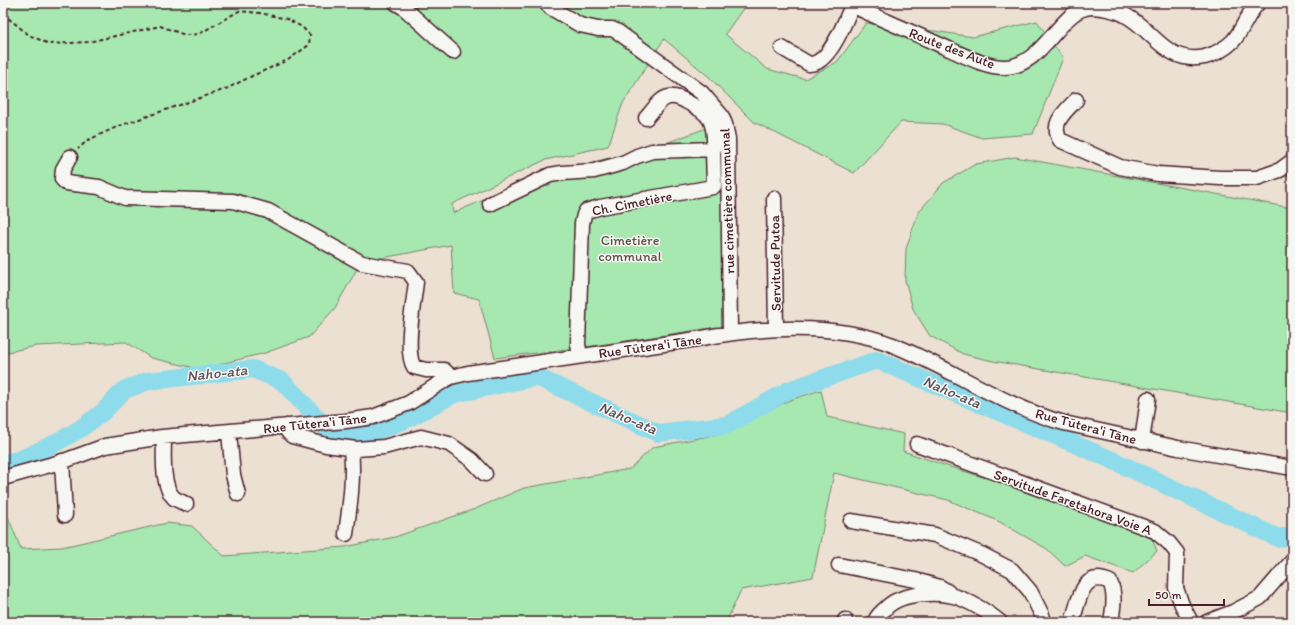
<svg xmlns="http://www.w3.org/2000/svg" width="1295" height="625" font-family="Itim,sans-serif">
	<style>
		.green { fill: #a7e8b0; stroke: #78846e }
		.lines { fill: none; stroke-linecap: round; stroke-linejoin: round }
		.river { stroke: #8ddbeb; stroke-width: 18 }
		.minor-casing { stroke: #4a1f2b; stroke-width: 17 }
		.path { stroke: #4a1f2b; stroke-width: 2; stroke-dasharray: 4 3; stroke-linecap: butt }
		.minor { stroke: #f6f6f2; stroke-width: 14 }
		.labels { text-anchor: middle; stroke-width: 3; stroke-linejoin: round; paint-order: stroke }
		.street-label { font-size: 14px; fill: #4a1f2b; stroke: #f6f6f2 }
		.park-label { font-size: 14px; fill: #61514c; stroke: #f6f6f2 }
		.water-label { font-size: 15px; font-style: italic; fill: #5b4e5b; stroke: #f6f6f2 }
	</style>
	<rect width="100%" height="100%" fill="#ebe0d1"/>
	<filter id="ink" filterUnits="userSpaceOnUse"><feTurbulence type="fractalNoise" baseFrequency=".025" numOctaves="2"/><feDisplacementMap in="SourceGraphic" scale="8" xChannelSelector="R" yChannelSelector="G"/><feConvolveMatrix kernelMatrix="1 2 1 2 8 2 1 2 1" color-interpolation-filters="sRGB"/></filter>
	<g filter="url(#ink)">
		<path class="green" d="M3 3H747L725 34 767 69 805 79 837 62 866 23 934 31 973 37 1037 21 1063 58 1033 134 982 138 943 124 901 122 854 173 754 122 708 76 664 39 623 103 608 146 545 160 452 204 453 213 548 173 658 146 709 127 721 133 723 326 600 345 495 358 479 299 454 293 451 245 361 262 335 308 309 337 265 353 200 369 151 358 126 342 36 346 3 353Z
			M1015 157 1292 208V413L993 361 963 354 930 336 913 309 905 280 906 249 918 213 943 183 976 164Z
			M821 390 827 417 904 434 903 451 947 466 1025 490 1131 528 1152 539 1157 551 1133 573 1085 556 1065 566 1047 549 998 521 948 500 834 473 813 577 741 590 727 620 721 622H3V517H8L21 549 62 547 167 523 192 526 224 556 345 547 395 537 475 509 524 488 630 469 653 447 724 433 790 400Z"/>
		<g class="lines">
			<path class="river" d="M3 463 19 460 52 445 80 429 103 412 124 390 148 381 253 369 282 381 329 431 338 435 350 436 375 431 403 421 454 394 537 377 658 433 727 425 789 390 877 360 1112 460 1278 538 1292 536"/>
			<g class="minor-casing">
				<path id="minor" d="M396 3 403 7 453 52
					M546 3 551 8 580 25 598 29H612L618 32 702 93 721 115 725 124 728 139 730 333
					M854 3 862 10 875 16C900 27 925 38 949 49 966 56 985 67 1004 67 1045 67 1060 6 1093 7 1104 8 1116 10 1125 15 1154 30 1166 65 1205 57 1215 54 1225 49 1233 41 1243 30 1247 14 1258 3
					M782 48 809 64C830 65 846 19 853 3
					M1076 100C1065 112 1050 123 1060 140L1120 167 1158 174 1220 178H1257L1280 170 1292 161
					M70 157 63 169 62 179 66 183 99 187 125 198 233 201 268 211 362 263 408 271 416 282C414 301 404 352 414 367L426 370H444L451 377
					M774 198 776 329
					M490 204 550 175 562 173 594 171 623 163 637 156 652 151 714 149C715 121 711 114 687 102 682 99 675 96 669 97 660 98 652 112 646 118
					M580 356 578 344 582 223 584 215 586 211 600 207 713 187 714 186 713 150
					M287 426 288 432 292 436 326 445 356 449 384 447 421 437 449 444 472 460 485 474
					M229 432 233 475 238 494
					M164 437C164 453 161 486 174 498 177 500 182 502 186 504
					M1142 441 1148 399
					M917 444 1155 531 1169 543 1177 553 1176 588 1182 605 1191 622
					M62 461 65 515
					M3 478 64 461 105 446 162 437 346 421 373 417 409 403 445 380 451 377 468 373 697 339C758 327 834 322 893 345 951 368 1003 406 1064 423L1178 448 1292 468
					M851 521 935 535 983 555 1012 570 1030 591 1042 615 1044 622
					M346 534C350 505 354 477 351 449
					M839 565 915 580 940 587 948 592
					M845 620V622
					M875 622C876 616 882 612 886 608 901 592 940 591 960 598 974 604 988 612 1000 622
					M1072 622C1079 602 1081 569 1110 582 1116 595 1113 609 1111 622
					M1207 622 1233 612 1260 598 1292 561"/>
			</g>
			<path class="path" d="M3 14 29 35 49 44 88 42 160 26 185 35 199 34 239 11 260 13 287 19 302 27 310 35 309 45 288 60 252 76 226 89 119 126 88 140 78 149"/>
			<use href="#minor" class="minor"/>
		</g>
	</g>
	<g class="labels">
		<g class="street-label">
			<text transform="translate(952 48) rotate(21)" y="5">Route des Aute</text>
			<text transform="translate(727 201) rotate(-92)" y="5">rue cimetière communal</text>
			<text transform="translate(632 203) rotate(-11)" y="5">Ch. Cimetière</text>
			<text transform="translate(775 263) rotate(-91)" y="5">Servitude Putoa</text>
			<text transform="translate(650 346) rotate(-8)" y="5">Rue Tūtera'i Tāne</text>
			<text transform="translate(315 423) rotate(-6)" y="5">Rue Tūtera'i Tāne</text>
			<text transform="translate(1086 426) rotate(15)" y="5">Rue Tūtera'i Tāne</text>
			<text transform="translate(1073 502) rotate(20)" y="5">Servitude Faretahora Voie A</text>
		</g>
		<g class="park-label">
			<text x="630" y="245">Cimetière<tspan x="630" dy="16">communal</tspan></text>
		</g>
		<g class="water-label">
			<text transform="translate(217 373) rotate(-6)" y="5">Naho-ata</text>
			<text transform="translate(952 392) rotate(23)" y="5">Naho-ata</text>
			<text transform="translate(628 418) rotate(23)" y="5">Naho-ata</text>
		</g>
	</g>
	<rect width="1295" height="625" fill="none" stroke="#f6f6f2" stroke-width="16"/>
	<rect x="8" y="8" width="1279" height="609" fill="none" stroke="#4a1f2b" stroke-width="1.5" filter="url(#ink)"/>
	<path d="M1149 599v6h75v-6" fill="none" stroke="#4a1f2b" stroke-width="2"/>
	<text x="1155" y="599" font-size="12" fill="#4a1f2b" stroke="#f6f6f2" stroke-width="3" paint-order="stroke">50 m</text>
</svg>
